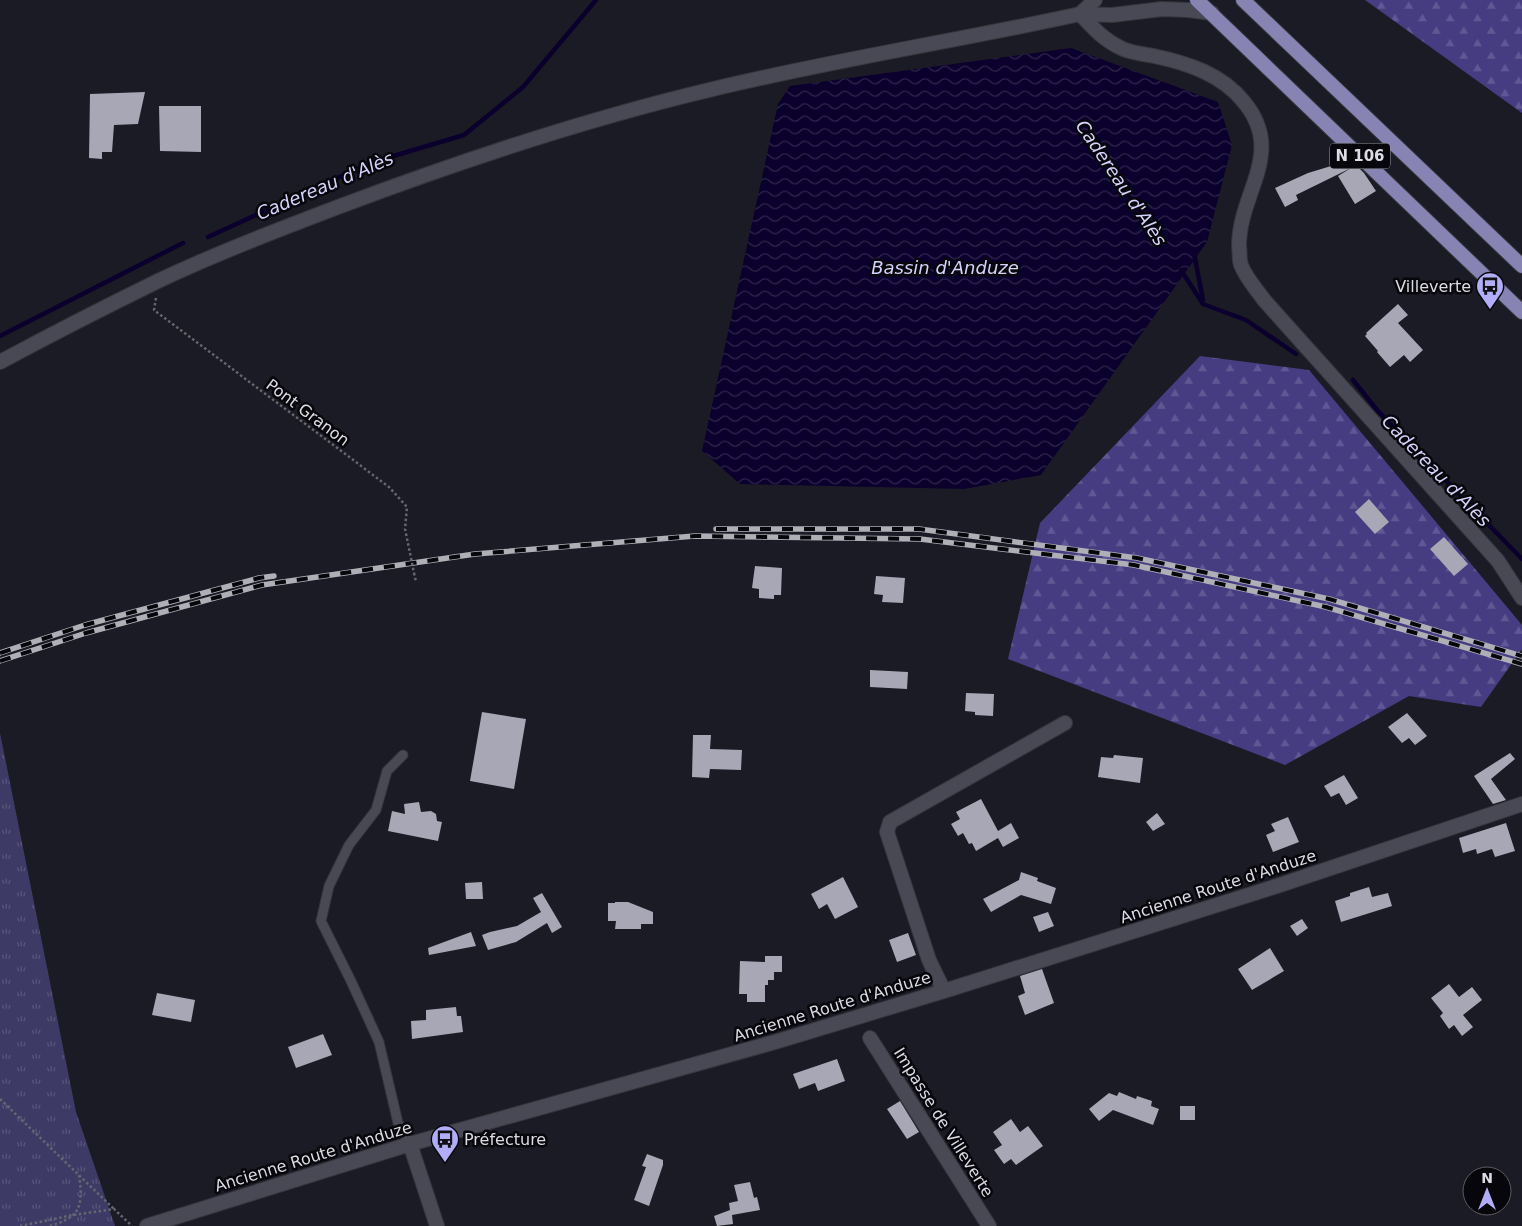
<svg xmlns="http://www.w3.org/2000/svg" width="1522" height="1226" font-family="'DejaVu Sans',sans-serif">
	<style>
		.grass { fill: url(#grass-tufts) }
		.forest { fill: url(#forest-firs) }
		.water { fill: url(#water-waves) }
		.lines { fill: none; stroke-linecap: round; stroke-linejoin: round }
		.stream { stroke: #0b002d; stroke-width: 4.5 }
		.building { fill: #a7a7b5 }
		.service-casing { stroke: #35353d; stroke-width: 11 }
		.minor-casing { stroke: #35353d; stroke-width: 16 }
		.secondary-casing { stroke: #35353d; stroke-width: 16 }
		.primary-casing { stroke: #35353d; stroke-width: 16 }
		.path { stroke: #66666f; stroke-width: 2.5; stroke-dasharray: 2.5 2.5; stroke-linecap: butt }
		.service { stroke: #494955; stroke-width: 9 }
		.minor { stroke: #494955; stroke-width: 14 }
		.secondary { stroke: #494955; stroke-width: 14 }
		.primary { stroke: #8784b3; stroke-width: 14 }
		.rail-casing { stroke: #afafb8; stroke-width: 5.5 }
		.rail { stroke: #07060a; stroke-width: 4; stroke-dasharray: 11; stroke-linecap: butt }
		.path-bridge { stroke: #66666f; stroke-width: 2.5; stroke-dasharray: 2.5 2.5; stroke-linecap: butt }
		.labels { text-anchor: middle; stroke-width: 5; stroke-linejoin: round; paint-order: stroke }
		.shield { fill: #07060a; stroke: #9c9ca3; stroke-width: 1 }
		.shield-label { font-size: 15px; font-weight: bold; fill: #dcdce4 }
		.poi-label { font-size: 16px; fill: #dcdce4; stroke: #07060a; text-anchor: end }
		.street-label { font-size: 16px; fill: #dcdce4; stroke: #07060a }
		.water-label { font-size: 18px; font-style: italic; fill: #d4d3fd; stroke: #07060a }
	</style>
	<defs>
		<pattern id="grass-tufts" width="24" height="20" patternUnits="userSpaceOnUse" patternTransform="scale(1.25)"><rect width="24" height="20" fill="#3e3a66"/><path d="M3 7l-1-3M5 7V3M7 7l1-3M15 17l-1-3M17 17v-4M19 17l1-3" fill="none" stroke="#59567c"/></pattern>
		<pattern id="forest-firs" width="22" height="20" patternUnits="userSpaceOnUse" patternTransform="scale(1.25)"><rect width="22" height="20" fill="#463c82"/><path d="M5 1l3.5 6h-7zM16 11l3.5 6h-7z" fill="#605894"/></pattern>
		<pattern id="water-waves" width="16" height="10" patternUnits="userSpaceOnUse" patternTransform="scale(1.25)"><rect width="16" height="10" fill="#0b002d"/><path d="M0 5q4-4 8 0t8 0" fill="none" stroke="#2e254b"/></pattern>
	</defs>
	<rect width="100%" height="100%" fill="#1b1b25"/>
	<path class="grass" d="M0 733 76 1112 115 1226H0Z"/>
	<path class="forest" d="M1365 0H1522V113Z
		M1200 356 1309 370 1522 625V649L1481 707 1409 696 1285 765 1008 659 1040 523Z"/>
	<path class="water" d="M1071 48 1218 102 1232 145 1207 242 1041 475 964 489 740 484 702 451 778 104 790 86Z"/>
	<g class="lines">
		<path class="stream" d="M208 237 370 163 464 135 523 87 596 0
			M1194 253 1203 300
			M1181 270 1203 304 1246 320 1296 354
			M0 336 183 243
			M1353 380 1377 410 1522 559"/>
	</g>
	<path class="building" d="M145 92 138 124 114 125 112 152H102V159L89 158 90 94Z
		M159 106H201V152L160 151Z
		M1351 160 1364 173 1376 191 1355 204 1338 176 1351 168 1296 195 1298 200 1285 207 1275 188 1308 173Z
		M1398 304 1408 315 1398 323 1423 350 1410 362 1404 355 1390 367 1377 352 1378 351 1365 336 1367 334 1366 333Z
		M1369 499 1389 522 1375 534 1355 512Z
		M1444 537 1468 564 1454 576 1430 549Z
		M755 566 782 568 781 595H774V599L759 598V589L752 588Z
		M876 576 905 578 903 603 882 602 883 595 874 594Z
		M870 670 908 672 907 689 870 687Z
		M966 693 994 694 993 716 975 715V712L965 711Z
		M482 712 526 719 514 789 470 781Z
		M1407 713 1427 736 1415 745 1409 738 1402 743 1388 727Z
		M693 735H711L710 749 742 750 741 770 710 769 709 778 692 777Z
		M1510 753 1515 759 1491 779 1506 800 1493 804 1474 776Z
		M1114 755 1143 758 1140 783 1098 777 1101 757 1113 758Z
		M1344 775 1358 798 1346 805 1339 793 1331 797 1324 786Z
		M981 799 998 831 1011 823 1019 838 1003 847 998 838 976 851 972 843 969 844 963 833 958 836 951 824 960 819 956 812Z
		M419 802 421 812 431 811 436 814 437 821 442 822 438 841 388 831 392 811 405 814 404 804Z
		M1157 813 1165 824 1153 831 1146 822Z
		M1288 817 1299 842 1273 852 1266 835 1275 831 1271 824Z
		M1506 823 1515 851 1495 857 1492 849 1477 854 1476 849 1463 853 1459 838Z
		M1021 872 1038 878 1037 881 1056 888 1051 904 1021 895 991 912 983 899 1019 880Z
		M843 877 858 907 835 919 827 904 819 909 811 894Z
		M482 882 483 899H466L465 883Z
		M1369 887 1372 897 1388 893 1392 906 1341 922 1335 901 1350 896V893Z
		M542 893 562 927 552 933 547 923 516 942 488 950 482 935 490 932 517 926 541 912 533 898Z
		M615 902H628L653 912V924H641V929H615L616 921H608V903H615Z
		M1048 912 1054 926 1039 932 1033 917Z
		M1302 919 1308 928 1297 936 1290 926Z
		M471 932 476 946 429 955 428 948Z
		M908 933 916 955 897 962 889 940Z
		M1270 948 1284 971 1252 990 1238 969Z
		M765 956H782V972H774V980H768V985H765V1002H747V994H739L740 961 765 962Z
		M1042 969 1054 1003 1025 1015 1018 996 1025 993 1020 976Z
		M1449 984 1459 997 1472 987 1482 1000 1463 1015 1473 1027 1462 1036 1454 1025 1449 1029 1440 1016 1443 1013 1431 998Z
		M157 993 195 1000 191 1022 152 1015Z
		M456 1007 457 1016H461L463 1032 412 1039 411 1021 426 1020V1010Z
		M323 1034 332 1055 296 1068 288 1047Z
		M837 1059 845 1081 818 1091 815 1083 799 1089 793 1074Z
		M1119 1092 1136 1099 1137 1096 1152 1101 1151 1106 1159 1109 1153 1125 1113 1110 1099 1121 1089 1109 1109 1093 1117 1096Z
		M900 1101 919 1132 907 1139 887 1109Z
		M1180 1106H1195V1120H1180Z
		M1011 1119 1020 1132 1028 1126 1043 1146 1016 1165 1011 1159 1004 1164 994 1150 1002 1145 993 1132Z
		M647 1154 663 1160V1165L649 1206 634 1200 646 1167 642 1166Z
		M750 1182 754 1198 757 1197 760 1210 732 1215 733 1224 717 1226 714 1216 730 1210 729 1203 738 1201 734 1185Z"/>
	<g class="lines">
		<g class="service-casing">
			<path id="service" d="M403 755 387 771 376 810 349 845 329 886 321 921 351 981 379 1042 398 1123 410 1144"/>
		</g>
		<g class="minor-casing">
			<path id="minor" d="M1080 14C1093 28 1104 40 1121 48 1130 53 1144 54 1154 56 1187 63 1222 74 1244 102 1286 153 1239 192 1239 246 1240 253 1239 259 1241 265 1246 278 1257 290 1264 300L1498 561 1522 598
				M944 991 929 960 887 832 890 822 1065 723
				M870 1038 989 1226
				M410 1144 437 1226
				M147 1226 410 1144 775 1042 944 991 1277 886 1522 804"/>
		</g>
		<g class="secondary-casing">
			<path id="secondary" d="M1080 14 1095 0
				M0 362C52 334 105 307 158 281 217 253 278 230 338 207 460 161 583 120 709 90 832 60 957 41 1080 14L1112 15 1162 9 1188 10 1212 13"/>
		</g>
		<g class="primary-casing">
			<path id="primary" d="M1197 0 1522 312
				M1243 0 1522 266"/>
		</g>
		<path class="path" d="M156 298 154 310 389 487 407 507 405 529 410 553
			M414 573 416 582
			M0 1099 114 1209
			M20 1226 73 1215 114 1209 132 1226
			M50 1226C56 1224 63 1222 69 1218 84 1210 81 1189 79 1175"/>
		<use href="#service" class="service"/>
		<use href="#minor" class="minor"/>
		<use href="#secondary" class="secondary"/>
		<use href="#primary" class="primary"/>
		<g class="rail-casing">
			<path id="rail" d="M716 529H919L1137 558 1329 599 1522 656
				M0 653 85 625 259 578 274 576
				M0 661 86 633 262 585 475 554 695 536 920 539 1134 565 1326 607 1522 664"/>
		</g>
		<use href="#rail" class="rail"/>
		<path class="path-bridge" d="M410 553 414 573"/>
	</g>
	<defs>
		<g id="bus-pin" transform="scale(1.4375)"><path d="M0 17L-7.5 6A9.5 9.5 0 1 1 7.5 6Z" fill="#b2adf9" stroke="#07060a"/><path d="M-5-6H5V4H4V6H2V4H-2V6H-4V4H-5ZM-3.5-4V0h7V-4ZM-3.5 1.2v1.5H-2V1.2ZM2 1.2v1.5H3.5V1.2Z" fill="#111"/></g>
	</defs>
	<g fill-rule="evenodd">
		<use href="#bus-pin" x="1490" y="286"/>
		<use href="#bus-pin" x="445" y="1139"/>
	</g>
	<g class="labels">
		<rect class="shield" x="1330" y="143.5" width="60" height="25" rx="4"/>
		<g class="shield-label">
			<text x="1360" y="161">N 106</text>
		</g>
		<g class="poi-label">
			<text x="1471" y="292">Villeverte</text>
			<text x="464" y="1145" text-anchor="start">Préfecture</text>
		</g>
		<g class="street-label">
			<text transform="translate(308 412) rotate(37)" y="6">Pont Granon</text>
			<text transform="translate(1218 886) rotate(-18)" y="6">Ancienne Route d'Anduze</text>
			<text transform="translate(832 1006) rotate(-17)" y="6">Ancienne Route d'Anduze</text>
			<text transform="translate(944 1122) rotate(58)" y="6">Impasse de Villeverte</text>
			<text transform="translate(313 1156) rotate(-17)" y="6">Ancienne Route d'Anduze</text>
		</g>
		<g class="water-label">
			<text transform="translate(1121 183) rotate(56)" y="6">Cadereau d'Alès</text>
			<text transform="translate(325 186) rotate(-23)" y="6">Cadereau d'Alès</text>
			<text x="945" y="274">Bassin d'Anduze</text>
			<text transform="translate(1436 471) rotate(46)" y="6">Cadereau d'Alès</text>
		</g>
	</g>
	<g transform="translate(1487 1191)"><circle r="24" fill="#07060a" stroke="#5c5c61"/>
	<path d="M0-4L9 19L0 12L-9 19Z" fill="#b2adf9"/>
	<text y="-8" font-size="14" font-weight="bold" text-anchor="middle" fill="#dcdce4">N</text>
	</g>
</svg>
